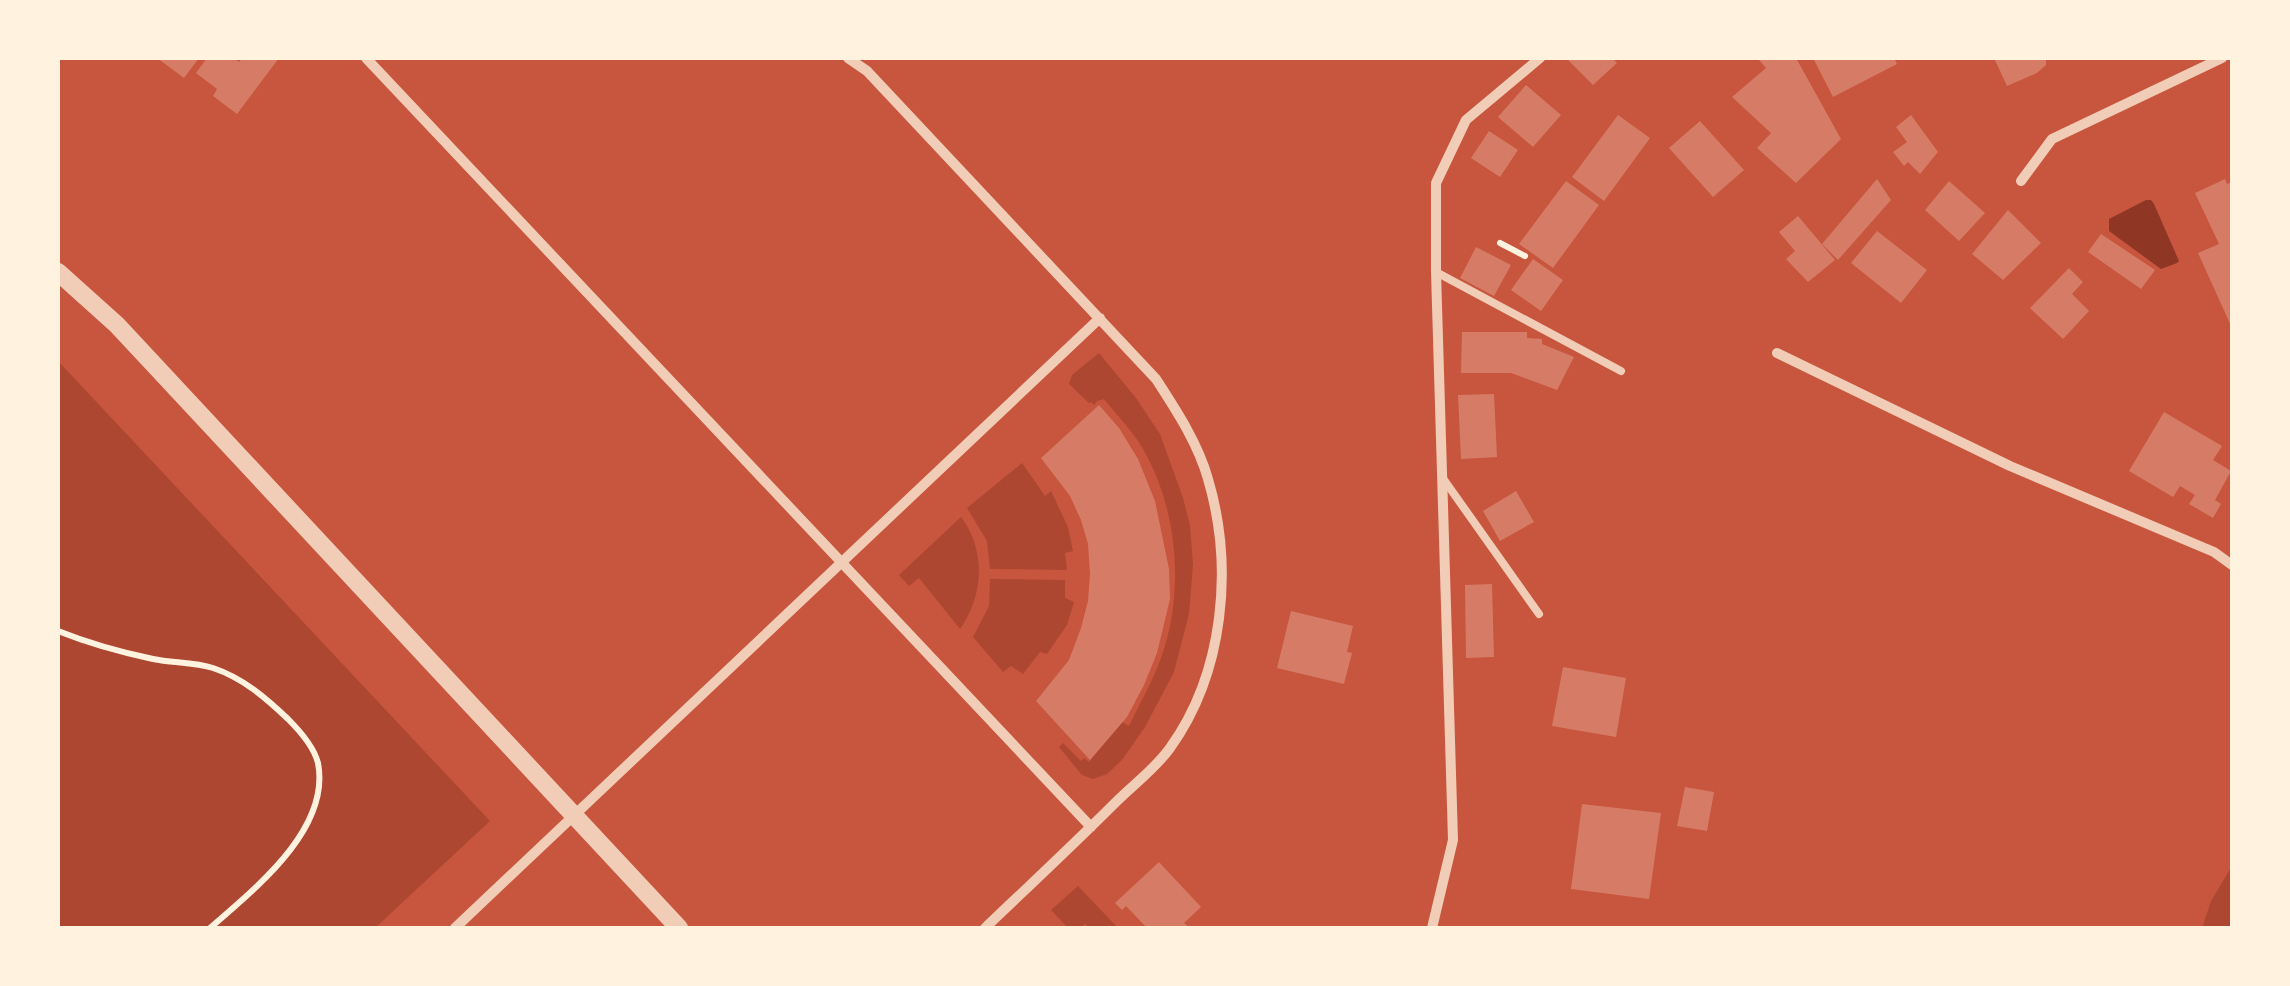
<svg xmlns="http://www.w3.org/2000/svg" width="2290" height="986" font-family="'Exo 2',sans-serif">
	<style>
		.green { fill: #ae4732 }
		.water { fill: #8f3625 }
		.building { fill: #d67c66 }
		.lines { fill: none; stroke-linecap: round; stroke-linejoin: round }
		.path { stroke: #fff3e0; stroke-width: 6 }
		.service { stroke: #f1ccb7; stroke-width: 8 }
		.minor { stroke: #f1ccb7; stroke-width: 10 }
		.tertiary { stroke: #f1ccb7; stroke-width: 18 }
	</style>
	<rect width="100%" height="100%" fill="#c8553d"/>
	<path class="green" d="M1099 353 1136 398 1160 434 1183 498 1190 525 1193 565 1189 614 1174 672 1145 727 1122 760 1107 774 1093 779 1082 775 1059 747 1063 743 1081 761 1084 758 1089 762 1122 722 1129 726C1141 701 1156 675 1164 649 1185 584 1176 499 1138 441 1128 426 1115 413 1104 399L1097 401 1094 405 1091 402 1089 403 1069 384 1072 375Z
		M58 361 490 821 375 928H58Z
		M1022 463 1045 496 1051 491 1068 527 1073 551 1065 553 1067 570 990 569 987 541 967 508Z
		M961 517C986 550 984 595 960 629L919 578 909 586 899 575Z
		M990 579 1065 580V598L1074 602 1067 625 1047 654 1040 652 1023 674 1011 666 1003 672 973 637 989 606Z
		M2232 866V928H2202L2211 901Z
		M1078 886 1118 928H1089L1085 924 1080 928H1068L1051 910Z"/>
	<path class="water" d="M2146 200H2151L2154 204 2179 261 2177 263 2161 269 2109 231V219Z"/>
	<path class="building" d="M157 58H199L184 78Z
		M207 58H234L239 62 242 58H279L237 114 213 96 217 89 196 73Z
		M1566 58H1612L1617 63 1593 85Z
		M1762 58H1796L1841 139 1796 183 1757 148 1771 133 1732 97 1766 68 1759 60Z
		M1813 58H1894L1897 64 1833 97Z
		M1994 58H2046V65L2037 73 2007 86Z
		M1526 85 1561 115 1533 147 1498 117Z
		M1618 115 1650 138 1604 201 1572 177Z
		M1911 115 1938 152 1920 174 1908 162 1904 166 1893 152 1907 142 1896 127Z
		M1700 121 1744 170 1713 197 1669 148Z
		M1489 131 1518 150 1500 177 1471 158Z
		M1877 179 1891 200 1838 260 1822 244Z
		M2225 179 2227 184 2232 182V328L2198 253 2219 244 2195 193Z
		M1566 181 1599 205 1553 268 1519 244Z
		M1949 181 1985 213 1959 241 1925 210Z
		M2008 210 2041 243 2003 280 1972 254Z
		M1798 216 1835 260 1808 282 1786 259 1795 251 1779 232Z
		M1877 231 1927 270 1901 303 1851 263Z
		M2101 234 2155 270 2141 289 2088 252Z
		M1476 247 1511 265 1494 296 1460 278Z
		M1533 259 1563 280 1541 311 1511 290Z
		M2069 268 2083 282 2072 294 2089 311 2063 339 2030 308Z
		M1462 332H1527V338L1542 339V344L1574 357 1557 390 1511 373H1461Z
		M1494 394 1497 457 1461 459 1458 395Z
		M1099 405 1119 428 1138 459 1155 501 1169 569 1170 599 1157 653 1144 685 1127 717 1090 760 1036 701 1069 660 1081 628 1088 601 1090 574 1088 544 1081 520 1070 496 1041 458Z
		M2164 412 2222 446 2213 460 2231 471 2215 500 2221 504 2213 518 2189 504 2195 495 2180 486 2173 497 2129 471Z
		M1516 491 1534 522 1500 541 1483 511Z
		M1492 584 1494 657 1466 658 1465 585Z
		M1291 611 1353 626 1347 652 1352 653 1344 684 1277 668Z
		M1563 667 1626 678 1616 737 1552 726Z
		M1685 787 1714 792 1707 831 1677 826Z
		M1582 804 1661 813 1649 899 1571 889Z
		M1159 862 1201 907 1184 923 1190 928H1147L1126 906 1122 910 1115 903Z"/>
	<g class="lines">
		<path class="path" d="M1500 243 1525 256
			M58 631C88 643 120 652 153 659 172 663 194 662 213 668 243 678 266 698 288 719 300 731 314 747 318 763 331 830 253 890 210 928"/>
		<path class="service" d="M1436 272 1621 371
			M1442 477 1539 614"/>
		<path class="minor" d="M366 58 1091 827
			M848 58 867 71 1156 379C1176 410 1198 443 1208 479 1234 567 1224 673 1170 748 1156 768 1133 785 1116 802 1073 845 1029 886 985 928
			M2021 181 2052 139 2222 58
			M1777 353 2010 466 2214 552 2232 565
			M455 928 1100 318
			M1432 928 1453 840 1436 272V183L1466 120 1540 58"/>
		<path class="tertiary" d="M58 272 117 325 679 928"/>
	</g>
	<rect width="2290" height="986" fill="none" stroke="#fff3e0" stroke-width="120"/>
</svg>
